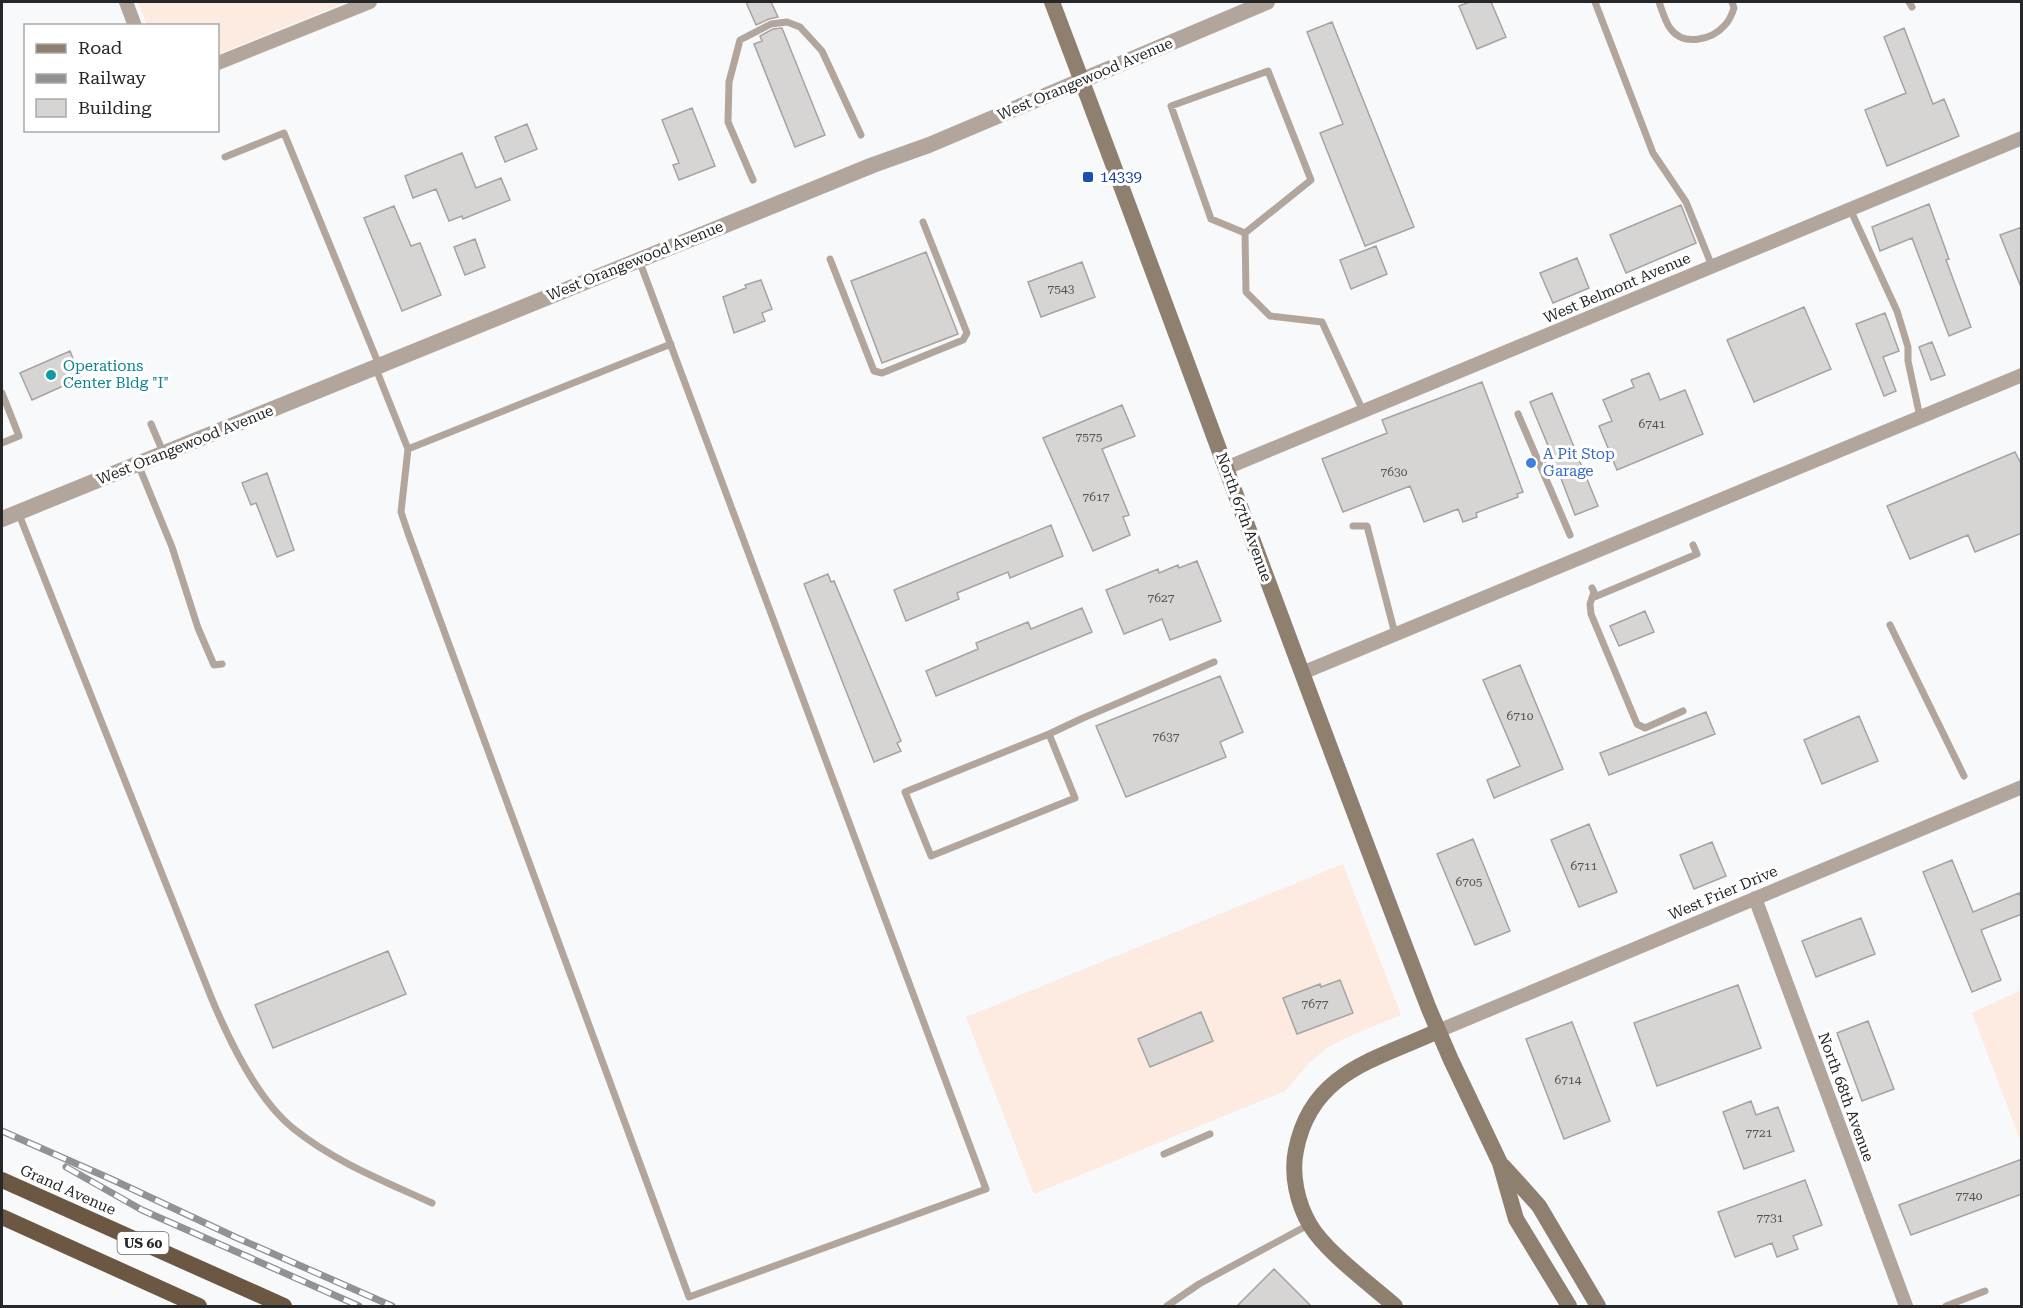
<svg xmlns="http://www.w3.org/2000/svg" width="2023" height="1308" font-family="'Roboto Serif',serif">
	<style>
		.industrial { fill: #fdeae1 }
		.building { fill: #d7d5d3; stroke: #a6a3a2; stroke-width: 1.5 }
		.lines { fill: none; stroke-linecap: round; stroke-linejoin: round }
		.service { stroke: #b2a69c; stroke-width: 7 }
		.minor { stroke: #b2a69c; stroke-width: 14 }
		.tertiary { stroke: #b2a69c; stroke-width: 16 }
		.secondary { stroke: #8f7f6f; stroke-width: 16 }
		.trunk { stroke: #6c5742; stroke-width: 16 }
		.rail-casing { stroke: #909293; stroke-width: 7 }
		.rail { stroke: #fff; stroke-width: 4.5; stroke-dasharray: 14; stroke-linecap: butt }
		.transit-dot { fill: #1a4fb4; stroke: #fff; stroke-width: 2 }
		.culture-dot { fill: #0f9aa8; stroke: #fff; stroke-width: 2 }
		.shop-dot { fill: #3f7fe0; stroke: #fff; stroke-width: 2 }
		.labels { text-anchor: middle; stroke-width: 6; stroke-linejoin: round; paint-order: stroke }
		.number-label { font-size: 12px; fill: #525253 }
		.shield { fill: #fff; stroke: #676868; stroke-width: 1.5 }
		.shield-label { font-size: 14px; font-weight: bold; fill: #262728 }
		.street-label { font-size: 15px; fill: #262728; stroke: #fff }
		.transit-label { font-size: 15px; fill: #164399; stroke: #fff; text-anchor: start }
		.culture-label { font-size: 15px; fill: #0d838f; stroke: #fff; text-anchor: start }
		.shop-label { font-size: 15px; fill: #366cbe; stroke: #fff; text-anchor: start }
	</style>
	<rect width="100%" height="100%" fill="#f7f9fb"/>
	<path class="industrial" d="M138 2H347L218 54V26L147 25Z
		M1343 864 1401 1015 1343 1039 1327 1048 1309 1063 1285 1091 1034 1194 966 1017Z
		M2021 990V1142L1972 1013Z"/>
	<path class="building" d="M746 2H771L778 17 769 19 756 25Z
		M1470 2H1491L1506 37 1477 49 1459 6Z
		M1332 22 1414 227 1365 246 1320 133 1343 124 1307 32Z
		M782 28 825 135 795 147 754 44 762 41 760 36 773 29Z
		M1904 28 1933 104 1944 99 1959 136 1887 166 1865 110 1906 93 1884 37Z
		M692 108 715 166 679 180 673 165 679 163 662 120Z
		M527 124 537 149 505 162 495 137Z
		M462 153 476 188 501 178 510 200 463 219 462 216 449 221 436 189 413 198 405 176Z
		M1929 204 1949 259 1946 260 1971 327 1949 336 1912 238 1880 251 1872 227Z
		M1681 205 1696 243 1626 273 1610 235Z
		M394 206 411 246 420 243 441 295 402 311 364 218Z
		M2022 227V287H2021L2000 235Z
		M475 239 485 267 465 275 454 247Z
		M1376 246 1387 274 1351 289 1340 260Z
		M926 252 958 334 882 363 851 281Z
		M1577 258 1589 288 1553 303 1540 273Z
		M1082 262 1095 297 1041 317 1028 282Z
		M761 280 772 309 762 313 765 321 734 333 723 297 746 288 745 285Z
		M1804 307 1831 369 1754 402 1727 340Z
		M1885 313 1899 351 1883 357 1896 391 1884 396 1856 324Z
		M1932 342 1945 375 1931 380 1919 347Z
		M70 351 81 378 32 400 20 373Z
		M1649 373 1660 400 1685 390 1703 434 1617 470 1599 426 1612 421 1603 400 1634 387 1631 380Z
		M1482 382 1523 492 1517 494 1518 497 1476 513 1477 517 1463 522 1458 509 1424 522 1410 486 1343 512 1322 459 1387 433 1382 420Z
		M1552 393 1598 506 1575 515 1557 468 1549 471 1543 457 1551 453 1530 402Z
		M1122 405 1135 436 1102 449 1129 515 1123 517 1130 535 1093 551 1043 438Z
		M2015 452 2022 466V533L1975 552 1968 535 1910 559 1887 506Z
		M267 473 294 550 277 557 256 503 251 505 242 483Z
		M1051 525 1063 556 1010 578 1008 572 957 593 959 599 906 621 894 590Z
		M1197 561 1221 621 1170 640 1162 619 1124 634 1106 590 1158 569 1159 573 1178 565 1179 568Z
		M828 574 831 582 834 581 901 741 897 743 901 751 874 762 804 584Z
		M1082 608 1092 632 936 696 926 671 978 649 976 643 1028 622 1031 629Z
		M1645 611 1654 632 1619 646 1610 626Z
		M1520 665 1563 769 1494 798 1487 780 1520 766 1483 680Z
		M1220 676 1243 732 1220 742 1226 757 1126 797 1096 726Z
		M1706 712 1715 734 1609 775 1600 753Z
		M1859 716 1878 761 1822 784 1804 740Z
		M1589 824 1617 892 1579 907 1551 840Z
		M1473 839 1510 931 1475 945 1437 854Z
		M1712 842 1726 876 1694 889 1680 855Z
		M1952 860 1973 912 2019 893 2022 900V914L1981 930 2001 980 1972 992 1923 872Z
		M1861 918 1875 954 1816 977 1802 941Z
		M388 951 406 994 273 1048 255 1005Z
		M1340 980 1353 1013 1297 1034 1283 998 1320 984 1321 987Z
		M1738 985 1761 1048 1657 1086 1634 1023Z
		M1201 1012 1213 1041 1150 1067 1138 1039Z
		M1868 1021 1894 1089 1862 1101 1837 1033Z
		M1572 1022 1610 1121 1564 1139 1526 1039Z
		M1751 1101 1756 1115 1778 1107 1794 1151 1744 1169 1723 1112Z
		M2022 1159V1194L1911 1235 1899 1205Z
		M1805 1180 1822 1225 1793 1236 1798 1249 1777 1257 1772 1243 1735 1257 1718 1212Z
		M1274 1269 1311 1306H1237Z"/>
	<g class="lines">
		<path class="service" d="M1595 2 1653 153 1686 202 1712 266
			M1659 2C1662 10 1665 21 1670 28 1683 47 1712 40 1725 25 1729 21 1732 14 1734 8L1732 2
			M1909 2 1912 7
			M225 157 284 133 379 365
			M753 180 728 122 729 82 740 40 771 24 787 22 800 27 822 51 861 135
			M1850 209 1897 311 1908 347V361L1920 417
			M1245 233 1311 180 1268 71 1171 106 1211 219 1245 233 1246 292 1270 316 1322 322 1363 411
			M830 259 874 371 882 373 963 340 967 333 923 222
			M376 369 408 449 671 344
			M2 393 19 436 2 443
			M1518 414 1570 535
			M151 424 163 452
			M408 449 401 512 408 533 689 1297 986 1189 639 260
			M138 464 172 547 198 628 214 665 222 664
			M18 512 211 997C229 1040 257 1100 294 1129 335 1162 384 1181 432 1203
			M1353 526H1367L1395 634
			M1592 588 1594 592 1590 604 1591 614 1637 724 1645 728 1683 711
			M1592 598 1697 554 1693 545
			M1890 625 1964 776
			M1049 734 1075 798 931 856 905 792 1049 734 1083 718 1214 662
			M1164 1154 1210 1134
			M1167 1306 1199 1284 1310 1224
			M1946 1306 1985 1291"/>
		<path class="minor" d="M126 2 135 26
			M218 63 370 2
			M1226 468 2022 138
			M1302 673 2022 375
			M1755 898 1906 1306
			M1438 1031 2022 787"/>
		<path class="tertiary" d="M2 519 873 165 929 145 1267 2"/>
		<path class="secondary" d="M1052 2C1179 337 1300 674 1429 1009L1451 1060 1500 1163 1516 1219 1569 1306
			M1503 1166 1539 1206 1598 1306
			M1395 1306C1370 1284 1326 1252 1310 1225 1297 1203 1291 1174 1296 1150 1311 1072 1375 1060 1438 1031"/>
		<path class="trunk" d="M2 1180 284 1306
			M2 1217 199 1306"/>
		<g class="rail-casing">
			<path id="rail" d="M2 1131 111 1179 235 1237 392 1306
				M66 1167 142 1210 359 1306"/>
		</g>
		<use href="#rail" class="rail"/>
	</g>
	<rect class="transit-dot" x="1082" y="171" width="12" height="12" rx="3"/>
	<circle class="culture-dot" cx="51" cy="375" r="6"/>
	<circle class="shop-dot" cx="1531" cy="463" r="6"/>
	<g class="labels">
		<g class="number-label">
			<text x="1061" y="293">7543</text>
			<text x="1652" y="428">6741</text>
			<text x="1089" y="441">7575</text>
			<text x="1394" y="476">7630</text>
			<text x="1096" y="501">7617</text>
			<text x="1161" y="602">7627</text>
			<text x="1520" y="720">6710</text>
			<text x="1166" y="741">7637</text>
			<text x="1584" y="870">6711</text>
			<text x="1469" y="886">6705</text>
			<text x="1315" y="1008">7677</text>
			<text x="1568" y="1084">6714</text>
			<text x="1759" y="1137">7721</text>
			<text x="1969" y="1200">7740</text>
			<text x="1770" y="1222">7731</text>
		</g>
		<rect class="shield" x="117.5" y="1232" width="51" height="22" rx="4.5"/>
		<g class="shield-label">
			<text x="143" y="1248">US 60</text>
		</g>
		<g class="street-label">
			<text transform="translate(1085 79) rotate(-23)" y="5">West Orangewood Avenue</text>
			<text transform="translate(635 261) rotate(-22)" y="5">West Orangewood Avenue</text>
			<text transform="translate(1617 288) rotate(-23)" y="5">West Belmont Avenue</text>
			<text transform="translate(185 445) rotate(-22)" y="5">West Orangewood Avenue</text>
			<text transform="translate(1244 517) rotate(70)" y="5">North 67th Avenue</text>
			<text transform="translate(1723 893) rotate(-23)" y="5">West Frier Drive</text>
			<text transform="translate(1846 1097) rotate(70)" y="5">North 68th Avenue</text>
			<text transform="translate(68 1190) rotate(24)" y="5">Grand Avenue</text>
		</g>
		<g class="transit-label">
			<text x="1100" y="182">14339</text>
		</g>
		<g class="culture-label">
			<text x="63" y="371">Operations<tspan x="63" dy="17">Center Bldg "I"</tspan></text>
		</g>
		<g class="shop-label">
			<text x="1543" y="459">A Pit Stop<tspan x="1543" dy="17">Garage</tspan></text>
		</g>
	</g>
	<rect width="2023" height="1308" fill="none" stroke="#262728" stroke-width="6"/>
	<rect x="24" y="24" width="195" height="108" fill="#ffffff" stroke="#a8a9a9" stroke-width="1.5"/>
	<rect x="36" y="44" width="30" height="9" fill="#8f7f6f" stroke="#a8a9a9" stroke-width="1.5"/>
	<text x="78" y="54" font-size="18" fill="#262728">Road</text>
	<rect x="36" y="74" width="30" height="9" fill="#909293" stroke="#a8a9a9" stroke-width="1.5"/>
	<text x="78" y="84" font-size="18" fill="#262728">Railway</text>
	<rect x="36" y="99" width="30" height="18" fill="#d7d5d3" stroke="#a8a9a9" stroke-width="1.5"/>
	<text x="78" y="114" font-size="18" fill="#262728">Building</text>
</svg>
